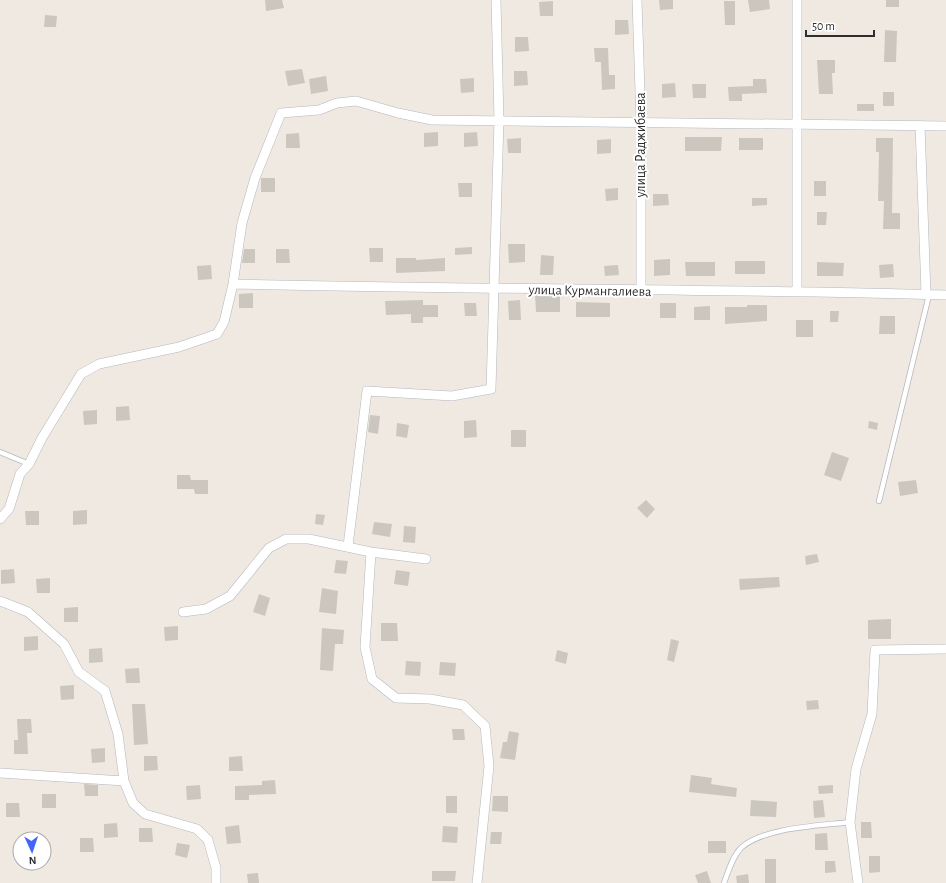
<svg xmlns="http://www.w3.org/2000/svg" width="946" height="883" font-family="'Alegreya Sans',sans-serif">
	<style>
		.building { fill: #cbc7bf }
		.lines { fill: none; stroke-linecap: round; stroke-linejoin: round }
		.service-casing { stroke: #b4b7c1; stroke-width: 6 }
		.minor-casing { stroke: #b4b7c1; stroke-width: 10 }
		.service { stroke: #fff; stroke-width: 4.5 }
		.minor { stroke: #fff; stroke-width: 9 }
		.labels { text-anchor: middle; stroke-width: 4; stroke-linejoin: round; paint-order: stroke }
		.street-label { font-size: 14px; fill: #2e2e2e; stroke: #fff }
	</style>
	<rect width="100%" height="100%" fill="#efe9e1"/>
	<path class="building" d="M265 0H282L284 8 266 11Z
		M659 0H673V9L660 10Z
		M748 0H769L770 9 750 12Z
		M886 0H899V7H886Z
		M553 1V16H540L539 2Z
		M724 1H735V25H725Z
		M45 15 57 16 56 27H44Z
		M615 20H628L629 34 615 35Z
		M885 30 897 31 896 62H884Z
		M515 37H528L529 51 515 52Z
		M594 48H608L609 75H615V89L602 90 601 62H595Z
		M817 60H835V73H832L833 94H819Z
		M302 69 305 83 288 86 285 71Z
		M514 71H527L528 85 514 86Z
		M326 76 328 91 311 94 309 79Z
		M474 78V92L461 93 460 79Z
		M753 79H766L767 93 742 94V101H729L728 87 753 86Z
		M675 83 676 97 662 98V84Z
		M692 84H706V98H693Z
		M883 92H894V106H883Z
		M857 104H874V111H857Z
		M438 132V146L424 147V133Z
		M477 132 478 146 464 147V133Z
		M299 133 300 148H286V134Z
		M685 137H722L721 151H685Z
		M521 138V153H508L507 139Z
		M739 138H763V150H739Z
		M876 138H893L892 213H900V229H883L884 201H878L879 152H876Z
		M611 139V153L597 154V140Z
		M261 178H275V192H261Z
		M814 181H826V196H814Z
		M458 183H472V197H459Z
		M618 188V200L606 201 605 189Z
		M653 194H668L669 205 653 206Z
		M752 198H767V205L752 206Z
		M817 212H827L826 225H817Z
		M508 244H525V262L509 263Z
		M472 247V254L455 255V248Z
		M369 248H383V262H370Z
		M244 249H255V263H242Z
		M276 249H289L290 263H276Z
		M541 255 554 256 553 275H540Z
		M396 258H416V260L445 258V271L396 273Z
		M670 259V275L654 276V260Z
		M735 261H765V274H735Z
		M685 262H715V276H686Z
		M817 262 844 263 843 276H817Z
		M893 264 894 277 880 278 879 265Z
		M211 265 212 279 198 280 197 266Z
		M618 265 619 275 605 276 604 266Z
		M253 293V308H239V294Z
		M535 295H560V312H536Z
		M423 300V305H438V317H423V323H411V314L386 315 385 301Z
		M520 300 521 320H509L508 301Z
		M576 302 610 303V317H576Z
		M464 303H476L477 316H465Z
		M660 303H676V318H660Z
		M747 305H767V321L725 324V307H747Z
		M710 306V320H694V307Z
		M830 311H839L838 322H830Z
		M880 316H895V334H879Z
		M796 320H813V337H796Z
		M129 406 130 420 116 421V407Z
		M97 410V424L84 425 83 411Z
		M370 415 380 416 378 434 368 432Z
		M476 420 477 437 464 438V421Z
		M869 421 878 423 877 430 868 428Z
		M397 423 409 425 407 438 396 436Z
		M511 430H526V447H511Z
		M832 452 849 458 841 481 824 475Z
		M177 475H190L191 480H208V494H195L194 489H177Z
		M916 480 918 493 900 496 898 482Z
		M646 500 655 509 647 518 637 508Z
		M87 510V524L73 525V511Z
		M25 511H39V525H26Z
		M316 514 325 515 323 525 315 524Z
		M374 522 392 524 390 537 372 534Z
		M404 526 416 527 415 543 403 542Z
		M817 554 819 562 806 565 805 556Z
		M336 560 348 561 346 574 334 573Z
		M14 569 15 583 1 584V570Z
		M396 570 410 572 408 586 394 584Z
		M779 577 780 587 740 590 739 579Z
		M50 578V593H37L36 579Z
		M322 588 338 591 336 614 319 612Z
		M259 594 270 598 265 616 253 612Z
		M78 607V622H64V608Z
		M891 619V639H868V620Z
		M381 623H397L398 641H381Z
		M178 626V640L165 641 164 627Z
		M322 628 344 630 343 644H335L333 671 320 670Z
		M38 636V650L24 651V637Z
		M671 639 679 641 674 662 667 660Z
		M102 648 103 662 89 663V649Z
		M557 650 568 653 566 664 555 661Z
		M406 661 421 662 420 676 405 675Z
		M440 662 456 663 455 676 439 675Z
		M139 668 140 683H126L125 669Z
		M74 685V699L61 700 60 686Z
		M818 700 819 709 807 710 806 701Z
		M132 704H145L148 744 134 745Z
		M17 719H31L32 733H27L28 754H14V740H18Z
		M452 729H464L465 740H453Z
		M509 731 519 733 515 760 500 758 503 742H507Z
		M105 748V762L92 763 91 749Z
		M144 756H157L158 770 144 771Z
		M242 756 243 771H229V757Z
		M691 775 712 778 711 784 737 788 736 797 689 792Z
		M275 780 276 794 249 795V800H235V786L262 785V781Z
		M84 784 98 785V796H85Z
		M200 785 201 799 187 800 186 786Z
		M833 785V793L819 794 818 786Z
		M42 794H56V808H42Z
		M446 796H457V813H446Z
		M493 796H508V812L492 811Z
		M751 800 777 802 776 817 750 816Z
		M823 800 825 817 814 818 813 801Z
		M6 803H19L20 817H6Z
		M861 822H871L872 838H861Z
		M117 823 118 837 104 838V824Z
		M239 825 241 843 227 844 225 827Z
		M443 826 458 827 457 843 442 842Z
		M139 828H152L153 842H139Z
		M491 832H502L501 844H490Z
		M827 833 828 850H815V834Z
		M80 838H93L94 852H80Z
		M708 841H726V853H708Z
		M177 843 190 845 187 858 175 855Z
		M869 856H880V872L869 873Z
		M765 859H776V883H765Z
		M825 861H835L836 872 825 873Z
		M432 871H456L455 881H432Z
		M707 871 711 883H698L695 875Z
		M258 873 259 883H248L247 874Z
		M748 874 749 883H737L736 876Z"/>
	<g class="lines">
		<g class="service-casing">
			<path id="service" d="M0 452 29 464
				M879 501 929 295
				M724 883C728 872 733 855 742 847 766 827 819 826 850 822"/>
		</g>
		<g class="minor-casing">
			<path id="minor" d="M637 0 641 122V291
				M797 0V291
				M920 125 926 294
				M233 284C471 290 709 288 946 295
				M0 519 9 509 20 474 29 464 42 438 81 374 99 364 179 347 217 334 224 322 233 284 242 223 255 178 281 113 319 110 337 103 356 101 398 113 432 120 946 126
				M348 546 367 391 452 396 491 389 499 120 496 0
				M371 552 365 647 372 679 396 698 430 699 463 705 485 726 489 766 477 883
				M0 601 28 612 64 644 79 672 105 691 118 734 124 781 133 803 145 814 197 829 208 840 216 868V883
				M183 612 206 609 230 596 269 548 286 539H309L371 552 426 559
				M0 773 124 781
				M858 883 850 822 856 769 872 714 875 650 946 649"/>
		</g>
		<use href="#service" class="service"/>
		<use href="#minor" class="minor"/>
	</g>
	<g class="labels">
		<g class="street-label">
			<text transform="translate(640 145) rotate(-90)" y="5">улица Раджибаева</text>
			<text transform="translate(590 290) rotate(1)" y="5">улица Курмангалиева</text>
		</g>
	</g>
	<g transform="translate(32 851) rotate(177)"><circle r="19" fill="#ffffff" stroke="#ababab"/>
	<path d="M0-3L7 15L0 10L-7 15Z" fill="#4264fb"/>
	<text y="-6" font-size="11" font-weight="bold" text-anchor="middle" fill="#2e2e2e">N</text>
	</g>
	<path d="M806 30v6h68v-6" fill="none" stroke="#2e2e2e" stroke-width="2"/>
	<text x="812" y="30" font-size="12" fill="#2e2e2e" stroke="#ffffff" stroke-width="3" paint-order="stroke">50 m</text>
</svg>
